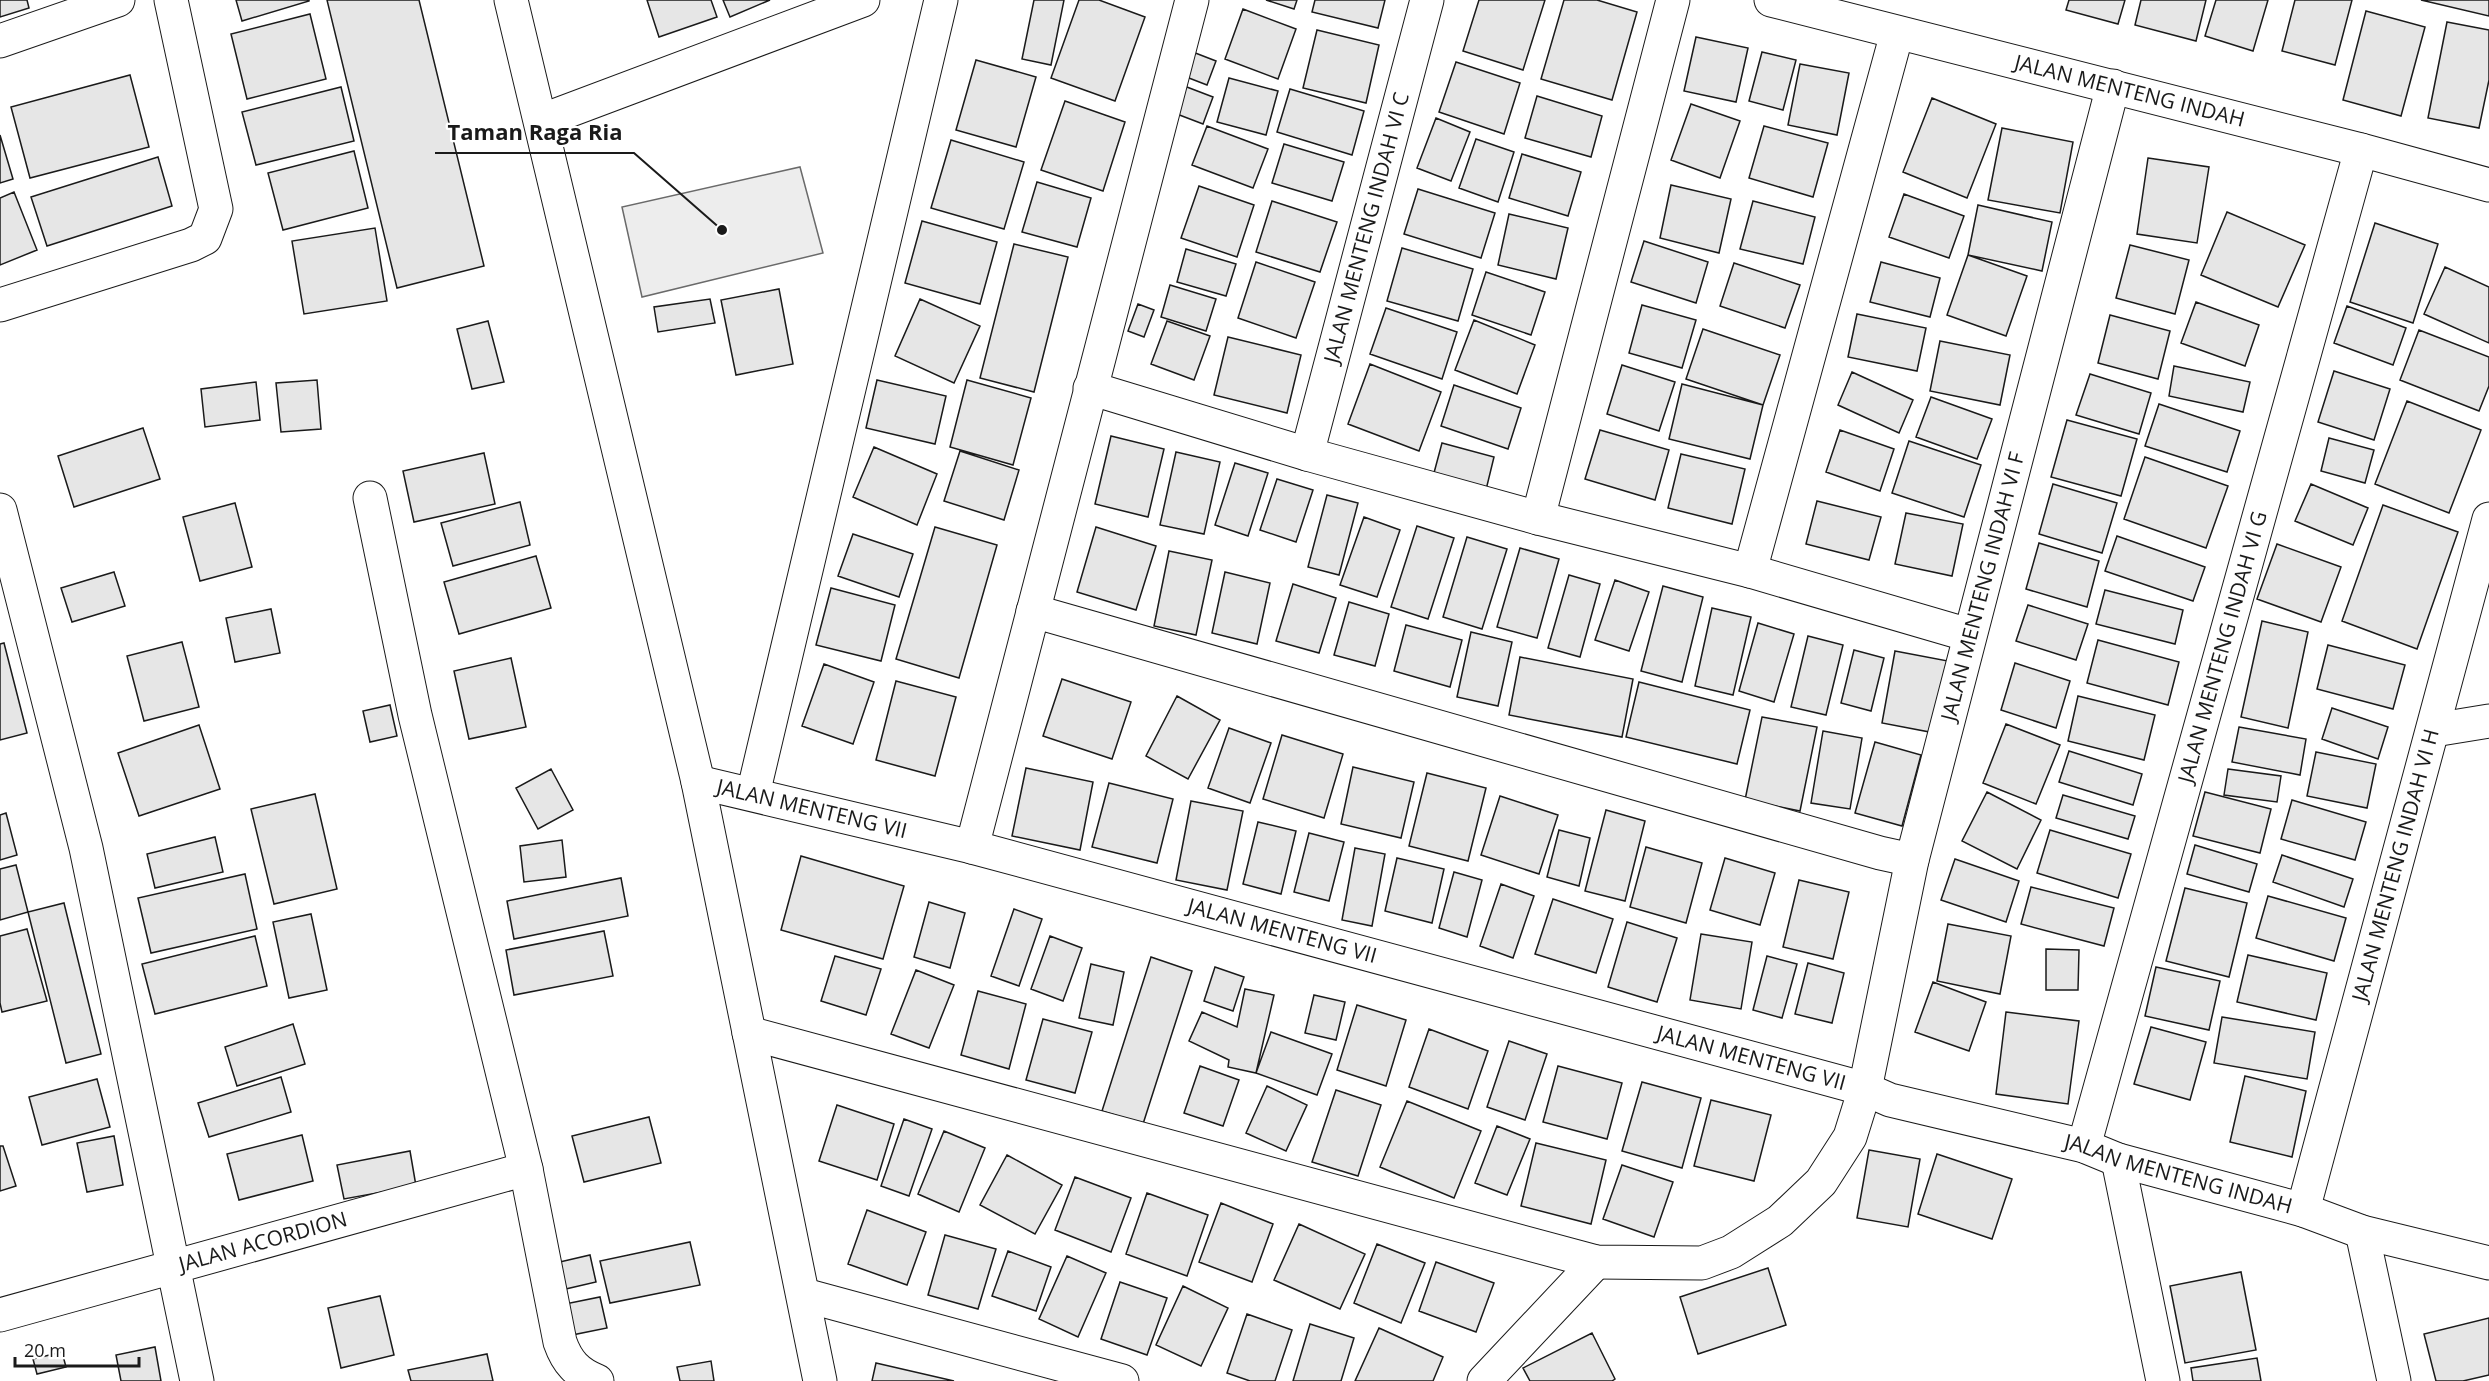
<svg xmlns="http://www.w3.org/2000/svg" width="2489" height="1381" font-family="'Open Sans',sans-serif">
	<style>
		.built { fill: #ededed; stroke: #6a6a6a; stroke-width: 1.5 }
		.building { fill: #e6e6e6; stroke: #1a1a1a; stroke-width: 1.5 }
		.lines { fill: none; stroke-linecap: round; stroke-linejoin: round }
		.street-casing { stroke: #1a1a1a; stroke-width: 35 }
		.street { stroke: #fff; stroke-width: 33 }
		.labels { text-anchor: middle; stroke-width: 4.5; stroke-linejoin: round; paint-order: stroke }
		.street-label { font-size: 21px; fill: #1a1a1a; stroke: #fff }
		.leader { fill: none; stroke: #1a1a1a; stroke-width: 2 }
		.callout-dot { fill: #1a1a1a; stroke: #fff; stroke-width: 2 }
		.callout-label { font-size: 22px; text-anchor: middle; font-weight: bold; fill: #1a1a1a; stroke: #fff; stroke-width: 4.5; stroke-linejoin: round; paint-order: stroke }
	</style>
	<rect width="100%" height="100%" fill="#fff"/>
	<path class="built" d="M800 167 823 253 642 297 622 207Z"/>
	<path class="building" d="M0 0H27L29 8 0 17Z
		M236 0H309V1L242 21Z
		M327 0H419L484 266 397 288Z
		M647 0H711L717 17 659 37Z
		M723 0H770L730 17Z
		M1034 0H1064L1051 65 1022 59Z
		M1079 0H1099L1145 17 1115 101 1051 78Z
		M1266 0H1297L1294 9Z
		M1315 0H1385L1378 28 1312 12Z
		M1479 0H1545L1523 70 1463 51Z
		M1564 0H1597L1637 12 1612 100 1541 79Z
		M2069 0H2125L2118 24 2066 10Z
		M2141 0H2206L2196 41 2135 25Z
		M2216 0H2268L2253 51 2205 36Z
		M2295 0H2352L2335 65 2282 51Z
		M2421 0H2489V16Z
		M1243 9 1296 29 1278 79 1225 59Z
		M2366 11 2425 27 2401 116 2343 100Z
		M310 14 326 79 247 99 231 34Z
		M2447 22 2489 30V80L2479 128 2428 118Z
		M1317 30 1379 45 1366 103 1303 88Z
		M1696 37 1748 48 1736 102 1684 91Z
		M1185 49 1216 61 1207 85 1176 73Z
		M1762 52 1796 60 1783 110 1749 101Z
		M976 60 1036 77 1016 147 956 130Z
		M1456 62 1520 83 1504 134 1439 112Z
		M1800 64 1849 73 1837 135 1788 125Z
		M130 75 149 147 30 178 11 107Z
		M1229 78 1278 91 1266 135 1217 122Z
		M1179 84 1213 97 1203 124 1169 111Z
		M341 87 354 141 256 165 242 112Z
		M1290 89 1364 111 1352 155 1277 132Z
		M1537 96 1602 116 1591 157 1525 138Z
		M1932 98 1996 124 1967 198 1903 172Z
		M1065 101 1125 122 1103 191 1041 170Z
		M1691 104 1740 121 1720 178 1671 160Z
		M1436 118 1470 132 1451 181 1417 168Z
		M1207 126 1268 149 1253 188 1192 165Z
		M1764 126 1828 143 1813 197 1749 178Z
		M2002 128 2073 142 2060 213 1988 200Z
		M0 135 13 179 0 183Z
		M1476 139 1514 152 1498 202 1459 188Z
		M951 140 1024 162 1004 229 931 208Z
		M1284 144 1344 162 1332 201 1272 183Z
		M354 151 368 208 283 230 268 173Z
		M1522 154 1581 172 1568 216 1509 198Z
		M158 157 172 206 47 246 31 197Z
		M2148 158 2209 167 2197 243 2137 234Z
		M1037 182 1091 198 1077 247 1022 232Z
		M1671 185 1731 199 1719 253 1660 238Z
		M1199 186 1254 205 1237 257 1181 238Z
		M1418 189 1495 213 1481 258 1404 234Z
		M14 192 37 250 0 265V198Z
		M1904 194 1964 216 1949 258 1889 237Z
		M1272 201 1337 222 1320 272 1256 252Z
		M1753 201 1815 217 1803 264 1740 249Z
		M1978 205 2052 222 2042 271 1968 255Z
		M2227 212 2305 245 2278 307 2201 275Z
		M1509 214 1568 228 1556 279 1498 265Z
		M922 221 997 242 980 304 905 283Z
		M2375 223 2438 244 2413 323 2350 302Z
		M375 228 387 301 304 314 292 241Z
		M1644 241 1708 262 1696 303 1631 282Z
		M1014 244 1068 257 1034 392 980 378Z
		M2130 245 2189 260 2175 314 2116 298Z
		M1402 248 1473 269 1458 321 1387 301Z
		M1186 249 1236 264 1226 296 1177 282Z
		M1968 255 2027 276 2006 336 1947 315Z
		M1256 262 1315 282 1296 338 1238 318Z
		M1881 262 1940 278 1930 317 1870 302Z
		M1734 263 1800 285 1785 328 1720 306Z
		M2445 267 2489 287V343L2424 314Z
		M1486 272 1545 292 1531 335 1472 315Z
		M1170 285 1216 299 1206 331 1161 317Z
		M779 289 793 364 736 375 721 300Z
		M710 299 715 323 658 332 654 307Z
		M920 299 980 326 954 383 895 356Z
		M2196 302 2259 325 2245 366 2181 343Z
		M1138 304 1154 310 1144 337 1128 331Z
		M1642 305 1696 320 1682 368 1629 353Z
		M2347 306 2406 328 2393 365 2334 343Z
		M1386 308 1457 332 1442 379 1370 354Z
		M1857 314 1926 328 1917 371 1848 357Z
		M2110 315 2170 331 2158 379 2098 363Z
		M1474 320 1535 345 1517 394 1455 370Z
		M488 321 504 382 472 389 457 329Z
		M1167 321 1210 336 1194 380 1151 364Z
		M1703 329 1780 355 1763 405 1686 379Z
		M2419 330 2489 357V386L2479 411 2400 380Z
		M1228 337 1301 355 1287 413 1214 395Z
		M1940 341 2010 355 2000 405 1930 391Z
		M1370 364 1441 392 1419 451 1348 424Z
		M1622 365 1675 382 1659 431 1607 414Z
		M2174 366 2250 382 2243 412 2169 396Z
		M2334 371 2390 389 2374 440 2318 422Z
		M1852 372 1913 400 1899 433 1838 405Z
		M2090 374 2151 393 2139 434 2076 415Z
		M317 380 321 429 281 432 276 383Z
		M877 380 946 396 935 444 866 428Z
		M967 380 1031 398 1013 465 950 447Z
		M256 382 260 420 205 427 201 389Z
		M1682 384 1763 405 1750 459 1669 439Z
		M1454 385 1521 408 1508 449 1441 426Z
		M1931 397 1992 419 1977 459 1916 437Z
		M2407 401 2481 430 2449 513 2375 484Z
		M2159 404 2240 431 2227 472 2145 446Z
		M2067 420 2137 439 2121 496 2051 477Z
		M143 428 160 479 74 507 58 456Z
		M1600 430 1669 450 1655 500 1585 479Z
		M1840 430 1894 449 1880 491 1826 472Z
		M1111 436 1164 449 1148 517 1095 504Z
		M2329 438 2374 450 2365 483 2321 471Z
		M1909 441 1981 465 1964 517 1892 493Z
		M1442 443 1494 457 1484 498 1431 484Z
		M874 447 937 474 917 525 853 497Z
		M960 451 1019 470 1004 520 944 501Z
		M1176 452 1220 462 1204 534 1160 525Z
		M484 453 495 504 414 522 403 471Z
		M1681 454 1745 469 1732 524 1668 508Z
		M2145 457 2228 486 2206 548 2124 519Z
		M1235 463 1268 473 1248 536 1215 525Z
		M1277 479 1313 490 1296 542 1260 530Z
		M2053 484 2117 503 2102 553 2039 534Z
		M2311 484 2368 508 2353 545 2295 521Z
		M1327 495 1358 503 1339 575 1308 567Z
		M1817 501 1881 517 1869 560 1806 544Z
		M520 502 530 545 453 566 441 523Z
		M235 503 252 567 200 581 183 517Z
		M2383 505 2458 532 2417 649 2342 621Z
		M1906 513 1963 524 1952 576 1895 564Z
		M1364 517 1400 530 1377 597 1340 585Z
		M1417 526 1454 538 1428 619 1391 607Z
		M935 527 997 545 959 678 896 659Z
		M1096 527 1156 546 1136 610 1077 592Z
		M853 534 913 554 899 597 838 576Z
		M2117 536 2205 567 2193 601 2105 571Z
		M1467 537 1507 549 1482 629 1443 617Z
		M2039 543 2099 561 2087 607 2026 589Z
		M2277 544 2341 567 2321 622 2257 599Z
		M1520 548 1559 559 1537 638 1497 627Z
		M1169 551 1212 560 1196 635 1154 626Z
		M536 556 551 608 459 634 444 582Z
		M114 572 125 606 72 622 61 588Z
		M1225 572 1270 583 1257 644 1212 633Z
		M1569 575 1600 584 1580 657 1548 648Z
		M1615 580 1649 592 1629 651 1595 640Z
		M1293 584 1336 598 1319 653 1276 641Z
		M1663 586 1703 597 1682 682 1641 671Z
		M831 588 895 605 881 661 816 645Z
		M2105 590 2183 610 2175 644 2096 624Z
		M1349 602 1389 614 1375 666 1334 655Z
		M2028 605 2088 624 2076 660 2016 641Z
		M1712 608 1751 617 1733 695 1695 686Z
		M271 609 280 653 235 662 226 618Z
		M2262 621 2308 632 2288 728 2241 717Z
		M1758 623 1794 634 1774 702 1739 691Z
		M1406 625 1462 640 1450 687 1394 671Z
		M1471 632 1512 642 1498 706 1457 697Z
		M1808 636 1843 645 1826 715 1791 707Z
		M2098 640 2179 662 2168 705 2087 683Z
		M182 642 199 707 144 721 127 656Z
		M4 643 27 733 0 740V644Z
		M2328 645 2405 665 2393 709 2317 689Z
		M1854 650 1884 658 1871 711 1841 703Z
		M1895 651 1948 661 1935 733 1882 723Z
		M1520 657 1633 679 1622 737 1509 715Z
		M511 658 526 727 469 739 454 671Z
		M2015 663 2070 681 2056 728 2001 710Z
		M824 664 874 682 853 744 802 726Z
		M1062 679 1131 702 1112 759 1043 736Z
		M896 681 956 697 935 776 876 760Z
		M1639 682 1750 710 1737 764 1626 737Z
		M1177 696 1220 720 1188 779 1146 756Z
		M2078 696 2155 715 2144 760 2068 741Z
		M390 705 397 736 370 742 363 711Z
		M2332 708 2388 727 2378 759 2322 739Z
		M1762 717 1817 727 1800 811 1745 800Z
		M2006 724 2060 745 2036 804 1983 783Z
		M199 725 220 789 139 816 118 753Z
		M2239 727 2306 739 2300 775 2232 762Z
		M1229 728 1271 743 1250 803 1208 788Z
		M1823 731 1862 738 1850 809 1811 803Z
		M1282 735 1343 754 1324 818 1263 799Z
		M1875 742 1921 755 1902 826 1855 813Z
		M2069 751 2142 774 2133 805 2059 782Z
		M2316 752 2376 764 2367 808 2307 796Z
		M1353 767 1414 782 1401 838 1341 824Z
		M1026 768 1093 782 1080 850 1012 836Z
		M551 769 573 810 538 829 516 788Z
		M2228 769 2281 776 2277 802 2224 795Z
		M1427 773 1486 788 1468 861 1409 846Z
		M1109 783 1173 799 1157 863 1092 847Z
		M1987 792 2041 820 2017 869 1962 841Z
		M2205 792 2271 809 2260 853 2193 836Z
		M315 794 337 889 274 904 251 809Z
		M2063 795 2135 816 2128 839 2056 818Z
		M1500 796 1558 815 1539 874 1481 855Z
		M2292 800 2366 822 2355 860 2281 839Z
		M1191 801 1243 811 1227 890 1176 880Z
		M1606 810 1645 821 1625 901 1585 891Z
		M6 813 17 855 0 860V815Z
		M1258 822 1296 831 1281 894 1243 884Z
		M1559 830 1590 838 1579 886 1547 877Z
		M2050 830 2131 854 2118 898 2037 873Z
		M1309 833 1344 842 1329 901 1294 892Z
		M215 837 223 872 155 888 147 854Z
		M562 840 566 877 524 882 520 846Z
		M2195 845 2257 864 2249 892 2187 874Z
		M1646 847 1702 863 1686 923 1630 907Z
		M1355 848 1385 854 1372 926 1342 920Z
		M2282 855 2353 879 2344 907 2273 882Z
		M801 856 904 886 883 959 781 930Z
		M1397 858 1444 869 1432 923 1385 911Z
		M1725 858 1775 873 1760 925 1710 910Z
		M1955 859 2019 881 2006 922 1941 900Z
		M16 865 28 912 0 920V869Z
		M1454 872 1482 880 1467 937 1439 928Z
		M245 874 257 929 151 953 138 898Z
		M621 878 628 916 514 939 507 901Z
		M1799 880 1849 892 1833 959 1783 947Z
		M1501 884 1534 896 1513 958 1480 946Z
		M2031 887 2114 908 2104 946 2021 924Z
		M2185 888 2247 903 2229 977 2166 961Z
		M2268 896 2346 918 2334 961 2256 938Z
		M1553 899 1613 919 1596 973 1535 954Z
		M929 902 965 913 950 968 914 957Z
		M64 903 101 1054 66 1063 28 912Z
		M1014 909 1042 919 1019 986 991 976Z
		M311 914 327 990 289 998 273 922Z
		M1627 922 1677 938 1657 1002 1608 987Z
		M1948 924 2011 936 2000 994 1937 981Z
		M27 929 47 1001 2 1012 0 1003V936Z
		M604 931 613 976 514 995 506 950Z
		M1701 934 1752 942 1741 1009 1690 1000Z
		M255 936 267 986 155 1014 142 964Z
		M1050 936 1082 948 1063 1001 1031 989Z
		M2046 949 2079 950 2078 990H2046Z
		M2248 955 2327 973 2316 1020 2237 1002Z
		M835 956 881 969 866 1015 821 1001Z
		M1767 956 1797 964 1782 1018 1753 1010Z
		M1151 957 1192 971 1143 1124 1102 1111Z
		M1808 963 1844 973 1832 1023 1795 1014Z
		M1091 964 1124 972 1113 1025 1079 1018Z
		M1215 967 1244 977 1233 1011 1204 1001Z
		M2156 967 2220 981 2209 1030 2145 1016Z
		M916 970 954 985 929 1048 891 1034Z
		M1933 982 1986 1002 1969 1051 1915 1032Z
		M1245 989 1274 995 1256 1073 1228 1067 1229 1060 1189 1041 1202 1012 1237 1027Z
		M978 991 1026 1004 1009 1069 961 1055Z
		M1314 995 1345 1002 1336 1040 1305 1033Z
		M1357 1005 1406 1020 1386 1086 1337 1070Z
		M2006 1012 2079 1021 2068 1104 1996 1094Z
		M2222 1017 2315 1032 2307 1079 2214 1063Z
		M1043 1019 1092 1032 1075 1093 1026 1080Z
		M293 1024 305 1064 237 1086 225 1047Z
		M2151 1027 2206 1042 2190 1100 2134 1084Z
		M1429 1029 1488 1051 1468 1109 1409 1087Z
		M1271 1032 1332 1054 1317 1095 1256 1073Z
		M1509 1041 1547 1054 1525 1120 1487 1107Z
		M1200 1066 1239 1080 1223 1126 1184 1113Z
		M1558 1066 1622 1083 1607 1139 1543 1122Z
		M2245 1076 2306 1091 2292 1157 2230 1142Z
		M281 1077 291 1112 209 1137 198 1103Z
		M97 1079 110 1127 42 1145 29 1097Z
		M1642 1082 1701 1098 1682 1168 1622 1151Z
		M1267 1086 1307 1105 1286 1151 1246 1133Z
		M1336 1090 1381 1105 1358 1176 1312 1162Z
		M1711 1100 1771 1115 1754 1181 1694 1166Z
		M1407 1101 1481 1131 1454 1198 1380 1167Z
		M837 1105 894 1124 877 1180 819 1161Z
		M649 1117 661 1163 584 1182 572 1136Z
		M904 1119 932 1129 909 1196 881 1186Z
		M1497 1126 1530 1139 1507 1195 1475 1183Z
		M944 1131 985 1148 959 1212 918 1194Z
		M302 1135 313 1181 239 1200 227 1154Z
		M114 1136 123 1185 87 1192 77 1143Z
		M1536 1143 1606 1160 1591 1224 1521 1206Z
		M0 1146H3L16 1186 0 1191Z
		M1869 1150 1920 1159 1908 1227 1857 1218Z
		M410 1151 416 1186 344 1199 337 1165Z
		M1937 1154 2012 1179 1992 1239 1918 1214Z
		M1007 1155 1062 1185 1035 1234 980 1205Z
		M1622 1165 1673 1182 1654 1237 1603 1219Z
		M1075 1177 1131 1198 1111 1252 1055 1230Z
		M1147 1193 1208 1215 1187 1276 1126 1254Z
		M1221 1203 1273 1224 1252 1282 1199 1262Z
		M867 1210 926 1232 907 1285 848 1264Z
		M1299 1224 1365 1254 1340 1309 1274 1280Z
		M945 1235 996 1249 978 1309 928 1295Z
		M690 1242 700 1285 610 1303 600 1261Z
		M1377 1244 1425 1263 1401 1323 1354 1303Z
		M1008 1251 1051 1267 1036 1311 992 1296Z
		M590 1255 596 1282 557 1291 551 1264Z
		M1067 1256 1106 1273 1078 1337 1039 1319Z
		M1436 1262 1494 1283 1476 1332 1419 1311Z
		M1768 1268 1786 1325 1698 1354 1680 1297Z
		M2241 1272 2256 1350 2185 1363 2170 1286Z
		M1120 1282 1167 1298 1147 1355 1101 1339Z
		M1183 1286 1228 1308 1201 1366 1156 1345Z
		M380 1296 394 1355 341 1368 328 1308Z
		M600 1297 607 1328 567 1336 560 1305Z
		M1247 1314 1292 1330 1275 1381H1250L1227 1373Z
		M2489 1318V1375L2463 1381H2436L2424 1334Z
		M1310 1324 1354 1338 1341 1381H1293Z
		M1379 1328 1443 1357 1433 1381H1355Z
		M1592 1333 1615 1379 1612 1381H1530L1523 1368Z
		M155 1347 161 1381H121L116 1355Z
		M62 1352 66 1367 37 1374 33 1359Z
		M487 1354 493 1381H411L408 1370Z
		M2257 1358 2261 1381H2193L2191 1368Z
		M711 1361 714 1381H680L677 1367Z
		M876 1363 954 1381H872Z"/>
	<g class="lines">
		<g class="street-casing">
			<g id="street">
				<path d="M511 0 698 782 820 1381"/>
				<path id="s1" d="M1771 0 2361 150 2489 185"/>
				<path d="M0 41 118 0"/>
				<path d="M541 121 863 0"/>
				<path d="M0 305 191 245 205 238 216 209 171 0"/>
				<path d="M1090 388 1307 454 1538 518 1750 571 1969 635"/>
				<path id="s2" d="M1307 454 1427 0"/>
				<path d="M370 498 415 715 526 1169 560 1342C567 1362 577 1373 597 1381"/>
				<path d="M0 510 86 848 197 1381"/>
				<path d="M1538 518 1673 0"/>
				<path d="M1750 571 1897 33"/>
				<path d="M1033 611 1880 853 1912 860"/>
				<path d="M2434 730 2489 721"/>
				<path id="s3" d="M698 782 972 847 1865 1089 1890 1100 2084 1146 2118 1160 2303 1210 2362 1232 2489 1263"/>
				<path d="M753 794 941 0"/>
				<path d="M972 847 1192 0"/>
				<path id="s4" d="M749 1033 1596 1262 1702 1263 1731 1252 1780 1221 1821 1182 1850 1137 1865 1089 1912 860 2113 86"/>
				<path id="s5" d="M2084 1146 2361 150"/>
				<path d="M2118 1160 2163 1381"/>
				<path id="s6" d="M2303 1210 2489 519"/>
				<path d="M2362 1232 2394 1381"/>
				<path d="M804 1295 1122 1381"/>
				<path id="s7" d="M0 1315 526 1169"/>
				<path d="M1484 1381 1596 1262"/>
			</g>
		</g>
		<use href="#street" class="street"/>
	</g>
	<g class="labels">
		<g class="street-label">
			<text dy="7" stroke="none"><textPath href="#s1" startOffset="370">JALAN MENTENG INDAH</textPath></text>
			<text dy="7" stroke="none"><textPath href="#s2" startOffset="234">JALAN MENTENG INDAH VI C</textPath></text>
			<text dy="7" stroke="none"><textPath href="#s4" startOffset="1749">JALAN MENTENG INDAH VI F</textPath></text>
			<text dy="7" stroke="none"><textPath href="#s5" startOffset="518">JALAN MENTENG INDAH VI G</textPath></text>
			<text dy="7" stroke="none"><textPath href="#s3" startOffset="117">JALAN MENTENG VII</textPath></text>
			<text dy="7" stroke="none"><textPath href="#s6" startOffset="357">JALAN MENTENG INDAH VI H</textPath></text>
			<text dy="7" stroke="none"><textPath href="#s3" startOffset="603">JALAN MENTENG VII</textPath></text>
			<text dy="7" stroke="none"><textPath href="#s3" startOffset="1089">JALAN MENTENG VII</textPath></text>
			<text dy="7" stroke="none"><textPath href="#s3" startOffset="1532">JALAN MENTENG INDAH</textPath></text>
			<text dy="7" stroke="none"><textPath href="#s7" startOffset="273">JALAN ACORDION</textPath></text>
		</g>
	</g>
	<path class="leader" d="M722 230L634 153H435"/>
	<circle class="callout-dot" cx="722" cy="230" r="6"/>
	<g class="callout-label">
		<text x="535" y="140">Taman Raga Ria</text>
	</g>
	<path d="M15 1357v9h124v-9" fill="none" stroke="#1a1a1a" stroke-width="3"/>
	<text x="24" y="1357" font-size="18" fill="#1a1a1a" stroke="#ffffff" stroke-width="4.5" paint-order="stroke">20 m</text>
</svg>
